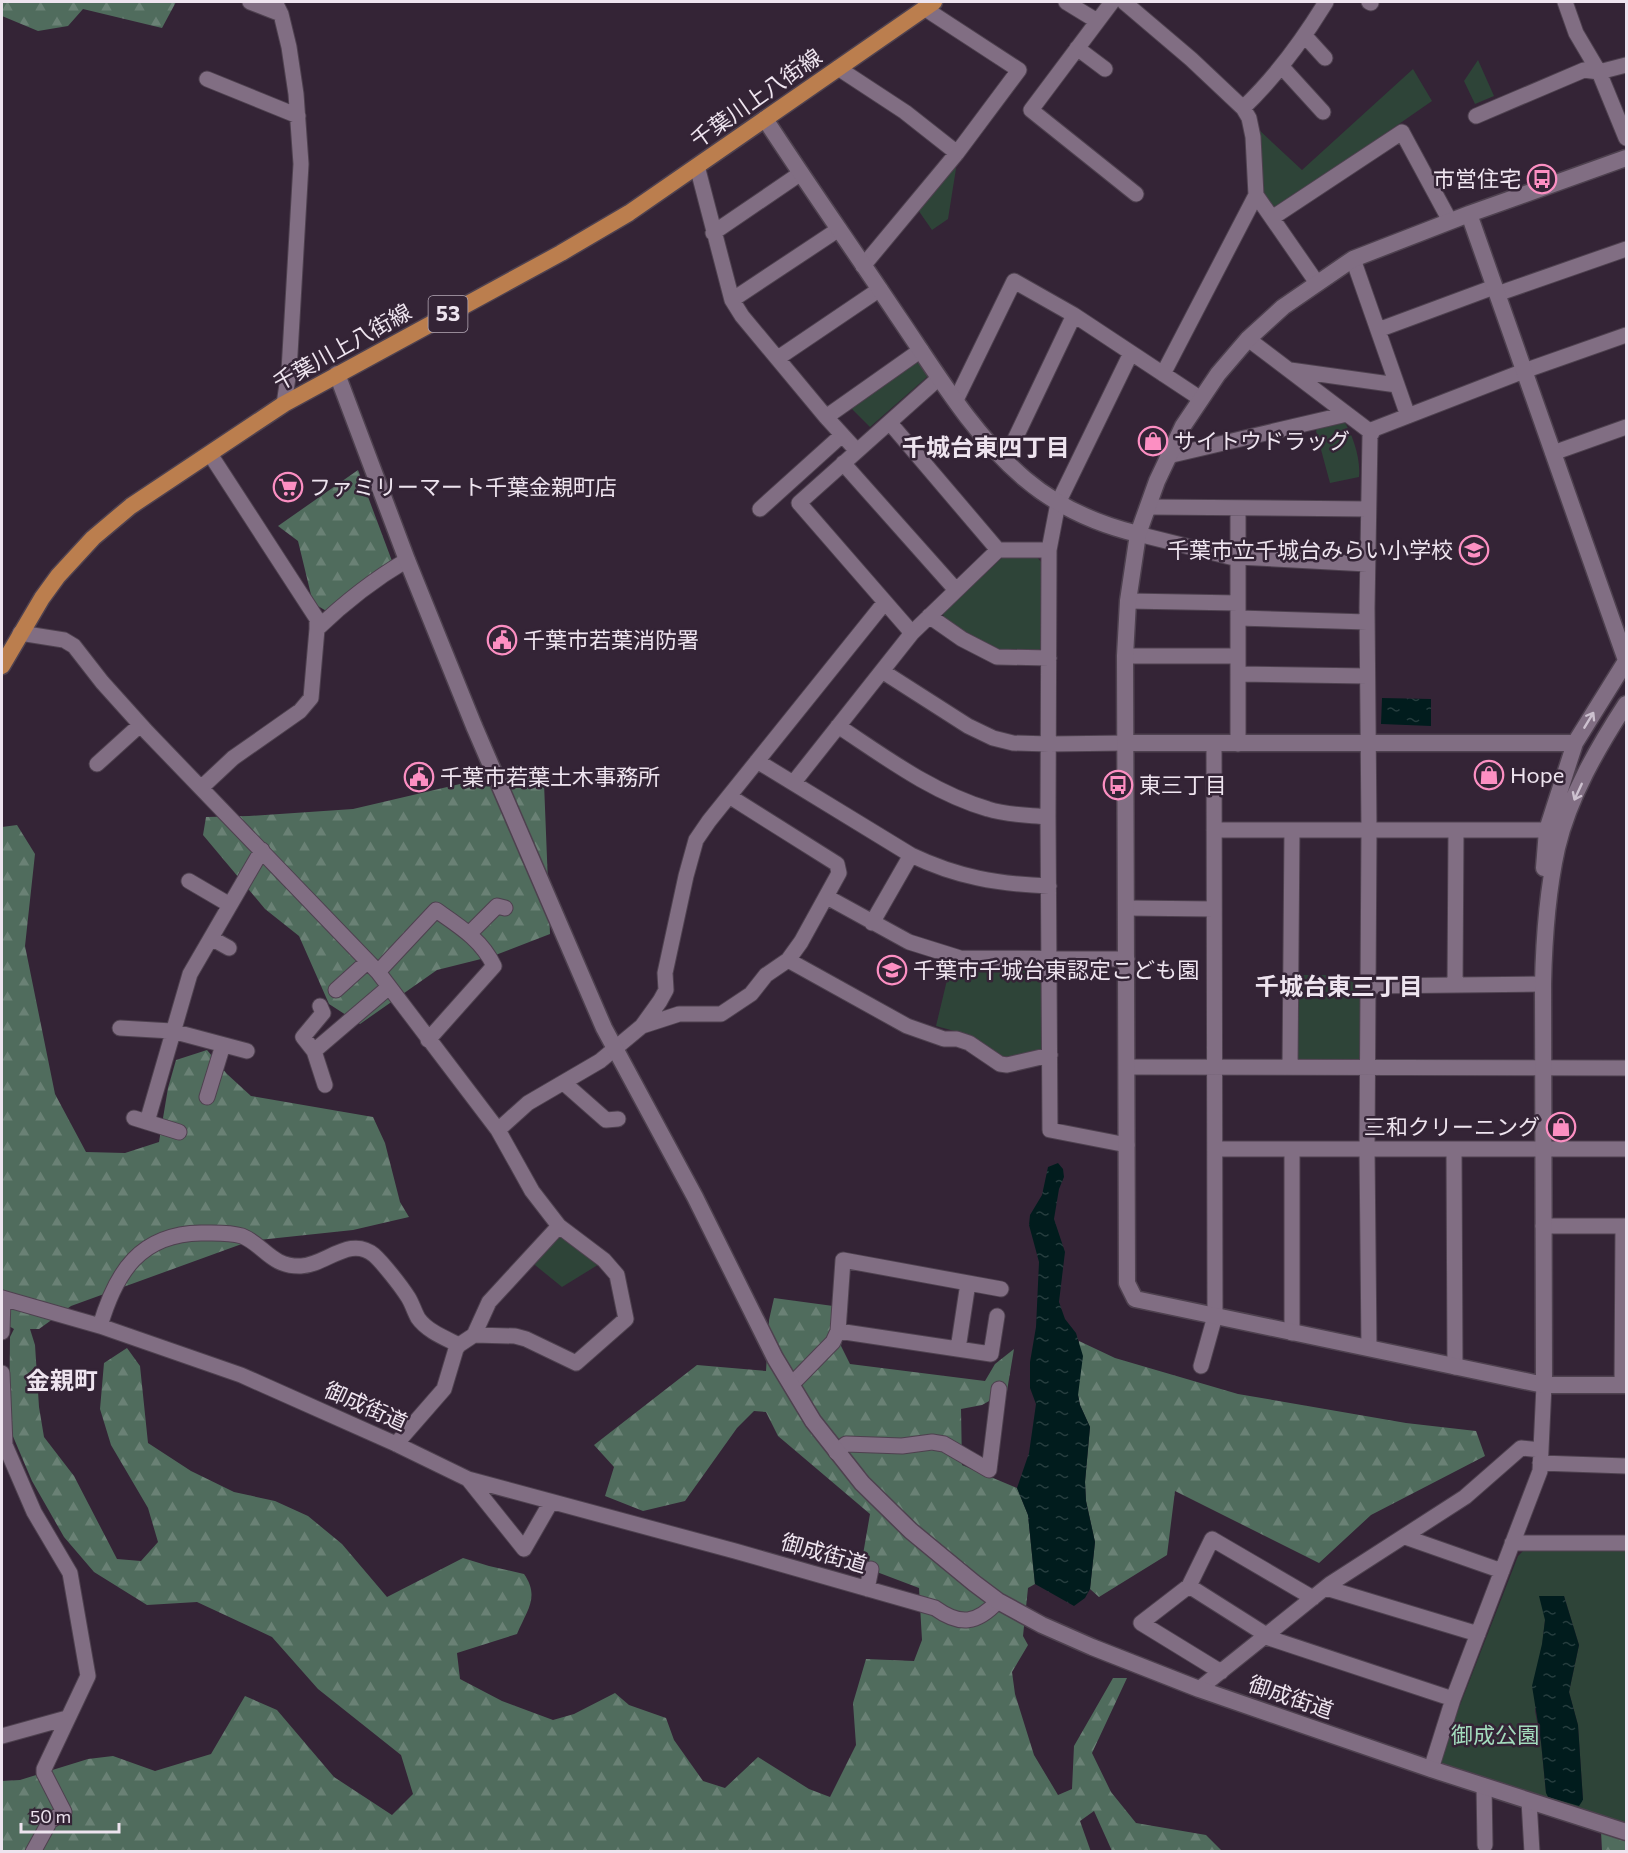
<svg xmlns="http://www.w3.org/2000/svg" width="1628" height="1853" font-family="Commissioner,'Noto Sans JP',sans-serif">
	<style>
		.forest { fill: url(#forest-firs) }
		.green { fill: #2e4438; fill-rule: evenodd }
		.water { fill: url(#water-ripples) }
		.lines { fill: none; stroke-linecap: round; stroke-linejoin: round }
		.minor-casing { stroke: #4e414f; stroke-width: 17 }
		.tertiary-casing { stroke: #4e414f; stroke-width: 19 }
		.primary-casing { stroke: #4e414f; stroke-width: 19 }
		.minor { stroke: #816e83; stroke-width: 15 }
		.tertiary { stroke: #816e83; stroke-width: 16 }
		.primary { stroke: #bb7e4e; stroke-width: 16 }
		.oneway { stroke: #cdc1cf }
		.labels { text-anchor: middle; stroke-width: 5; stroke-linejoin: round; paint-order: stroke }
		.shield { fill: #342436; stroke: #b6aab8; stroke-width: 1.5 }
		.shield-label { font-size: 21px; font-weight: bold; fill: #eee4ef }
		.street-label { font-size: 22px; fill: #eee4ef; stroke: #342436 }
		.poi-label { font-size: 22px; fill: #eee4ef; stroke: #342436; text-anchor: start }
		.park-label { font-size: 22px; fill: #a3dbbd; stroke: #342436 }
		.neighbourhood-label { font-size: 24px; font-weight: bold; fill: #eee4ef; stroke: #342436 }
	</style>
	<defs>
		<pattern id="forest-firs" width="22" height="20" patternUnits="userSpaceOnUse" patternTransform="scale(1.5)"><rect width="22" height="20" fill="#506c5d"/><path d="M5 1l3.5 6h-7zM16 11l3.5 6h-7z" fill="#6a8175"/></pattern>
		<pattern id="water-ripples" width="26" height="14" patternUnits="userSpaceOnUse" patternTransform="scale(1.5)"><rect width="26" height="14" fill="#011c1d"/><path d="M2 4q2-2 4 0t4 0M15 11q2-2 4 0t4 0" fill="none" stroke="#263d3e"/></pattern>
	</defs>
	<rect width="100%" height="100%" fill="#342436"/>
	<path class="forest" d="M2 2H176L162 28 83 9 68 26 38 31 2 16Z
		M358 470 392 561 328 612 313 603 298 541 278 526Z
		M522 764 544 783 550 934 493 956 437 970 360 1024 329 1004 299 936 265 909 203 835 206 817 249 816 353 809 460 784Z
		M17 825 35 854 25 946 55 1094 86 1152 125 1153 159 1142 168 1088 176 1060 207 1050 227 1074 251 1096 373 1117 385 1143 400 1202 409 1217 353 1230 250 1241 71 1306 39 1329H30L35 1345 39 1407 44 1437 74 1476 117 1559 141 1561 158 1542 148 1508 111 1445 100 1409 104 1363 127 1348 140 1366 148 1443 191 1471 234 1492 275 1501 308 1516 342 1544 387 1597 463 1558 489 1566 524 1574C540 1597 527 1610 517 1634L457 1653 460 1679 502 1701 553 1720 574 1714 615 1693 629 1705 666 1718 674 1740 703 1781 725 1788 758 1757 809 1789 830 1797 856 1745 853 1703 866 1659 914 1661 922 1640 919 1588 861 1566 870 1514 778 1436 766 1412 754 1411 737 1428 685 1501 643 1511 605 1496 614 1467 594 1445 697 1365 766 1371 769 1320 774 1298 848 1308 841 1346 850 1364 985 1381 995 1364 1014 1349 1007 1391 982 1405 961 1409 962 1465 1017 1488 1028 1515 1035 1584 1028 1588 1023 1636 1028 1645 1012 1672 1015 1694 1034 1755 1058 1795 1072 1789 1074 1746 1113 1678H1127L1092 1753 1111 1792 1136 1823 1206 1835 1222 1851H1112L1094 1811 1080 1821 1091 1852H2V1781L20 1780 88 1759 113 1756 155 1771 211 1754 245 1696 277 1710 334 1777 392 1815 413 1794 401 1755 318 1689 272 1637 197 1602 147 1605 94 1572 64 1537 32 1481 9 1427 10 1337 14 1329 2 1322V827Z
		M1079 1341 1115 1358 1238 1394 1406 1423 1476 1431 1485 1456 1371 1515 1319 1563 1175 1491 1167 1555 1099 1597 1090 1589 1095 1542 1086 1501 1085 1482 1090 1427 1080 1405 1078 1395Z
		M1601 1831 1626 1840V1851H1602Z"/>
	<path class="green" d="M1478 60 1494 96 1475 104 1464 81Z
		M1413 69 1432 101 1278 208 1272 207 1260 190 1257 128 1302 170Z
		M958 156 948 219 932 230 916 207Z
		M919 360 928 373 927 377 870 427 847 404Z
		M1343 420C1353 434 1361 460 1359 477L1330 483 1316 431 1319 426Z
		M1004 556H1036L1042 563 1041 648 1037 652 999 650 982 643 944 620 943 613Z
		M952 959 998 965 1038 966 1044 972 1042 1050 1006 1058 1000 1057 969 1035 936 1026Z
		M1298 975H1362L1361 1059 1358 1062H1300L1295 1052Z
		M561 1230 601 1263 562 1287 530 1261Z
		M1524 1550H1626V1824L1443 1765 1439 1759 1518 1556ZM1564 1596 1579 1645 1569 1692 1578 1725 1583 1800 1546 1793 1541 1742 1535 1711 1545 1620Z"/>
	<path class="water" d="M1382 698 1431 699V726L1381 724Z
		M1058 1163 1063 1169 1064 1177 1059 1189 1054 1219 1065 1252 1059 1302 1065 1319 1076 1333 1083 1356 1078 1395 1080 1405 1090 1427 1085 1482 1086 1501 1095 1542 1090 1589 1085 1598 1074 1606 1035 1584 1028 1515 1017 1488 1029 1453 1036 1404 1030 1388V1362L1036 1327 1039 1262 1029 1225 1030 1215 1042 1195 1048 1167Z
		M1539 1596H1564L1579 1645 1569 1692 1578 1725 1583 1800 1579 1806 1548 1797 1546 1793 1541 1742 1532 1686 1542 1644 1545 1620Z"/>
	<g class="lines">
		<g class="minor-casing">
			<path id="minor" d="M250 2 281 14
				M275 2 281 14 289 47 296 94 301 164 289 371 284 404
				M1066 2 1097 21
				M1112 2 1031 110 1136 194
				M1124 2 1191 59 1243 108 1249 118 1253 137 1256 195 1317 283
				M1369 2 1371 3
				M1565 2 1576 33 1599 72 1626 138
				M1305 36 1325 58
				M1077 48 1105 69
				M1282 67 1323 112
				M838 68 905 112 957 153
				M207 79 298 116
				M1243 108C1277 76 1302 41 1326 2
				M1476 116 1584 70 1599 72 1626 65
				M697 166 732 300 742 316 826 417 857 451
				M1272 218 1402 132 1450 221
				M713 233 801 173
				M1353 259 1408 416
				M863 266 957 153 1019 70 924 8
				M1497 294 1626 249
				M732 300 839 229
				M1378 330 1494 287
				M1248 339 1372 433
				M778 358 880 289
				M1290 370 1397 385
				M1163 374 1256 195
				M956 400 1014 281 1074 315 1201 399
				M826 417 921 350
				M890 423 998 550
				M1553 453 1626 427
				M210 454 317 619V629
				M1168 456 1347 414
				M1005 460 1074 315
				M843 463 956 590
				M1149 507 1368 509
				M760 509 842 435
				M1138 534 1238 559
				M1238 557 1367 564
				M1128 601 1238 603
				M929 616 962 639 997 657 1049 658
				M1238 618 1367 622
				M20 633 64 640 74 646 102 682 147 732 378 972 498 1130 532 1191 559 1226 604 1260 617 1275 626 1319 576 1363 526 1339 515 1336 474 1335
				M912 633 799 503 939 378
				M1125 656H1238
				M882 671 968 726 993 738 1013 743 1049 744 1127 743
				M1238 674 1367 676
				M838 726C885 757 933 793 988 809 1006 815 1028 815 1048 817
				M1238 744V508
				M757 761 911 855C957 877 997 884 1049 886
				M97 764 140 725
				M794 782 912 633 998 550H1049
				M201 788 233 758 300 711 311 698 317 629C345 602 373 580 407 560
				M1214 830H1547
				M189 881 230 905
				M827 897 909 942 960 958 1127 959
				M1127 908 1214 909
				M872 923 911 855
				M470 933 497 906 505 908
				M211 938 229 948
				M788 960 907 1026 944 1039H957L969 1043 1000 1064 1007 1065 1050 1055
				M378 972 436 910C459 926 482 940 494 966L428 1040
				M1455 985 1456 831
				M1369 986 1543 984
				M336 990 367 962
				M320 1006 323 1013 303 1037 314 1051 325 1085
				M642 1026 679 1014H721L751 994 766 975 788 960 801 942 839 873 837 864 729 796
				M120 1028 172 1031 247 1051
				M314 1051 389 987
				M1128 1067 1626 1068
				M1290 1067 1292 830
				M564 1083 606 1120 618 1119
				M207 1097 223 1045
				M134 1118 179 1132
				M147 1122 190 974 262 850
				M498 1130 528 1103 600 1061 642 1026 660 1001 666 990 665 973 686 876 696 840 709 821 885 602
				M1127 1145 1050 1130 1048 817 1049 550 1058 503 1131 353
				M1215 1149H1626
				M1454 1150 1455 1367
				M1543 1226H1626
				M2 1298 100 1326 241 1375 396 1444 468 1479 735 1551 935 1608C960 1626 977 1624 998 1601
				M100 1326C116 1272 140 1234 201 1233 215 1233 229 1232 242 1236 264 1245 271 1267 301 1266 326 1265 350 1235 374 1255 383 1263 401 1286 408 1297 412 1303 414 1311 418 1318 427 1331 445 1338 459 1345
				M838 1331 991 1354 997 1316
				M2 1332 3 1298
				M1292 1333V1150
				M1369 1348 1367 1149 1369 830 1367 608 1370 436 1374 429 1524 371 1626 335
				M958 1349 968 1283
				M1201 1366 1215 1316 1214 744
				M2 1373 5 1445 34 1512 70 1573 88 1676 44 1769V1773L64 1812 50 1821 33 1852
				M791 1385 833 1342 838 1331 843 1260 1001 1289
				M1622 1385 1623 1226
				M396 1444 444 1389 456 1349 459 1345 474 1335 489 1302 559 1226
				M836 1452 846 1444 902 1446 932 1442 944 1444 989 1470 999 1389
				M1540 1463 1626 1466
				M468 1479 524 1549 551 1502
				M1405 1537 1502 1571
				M1512 1543H1626
				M1189 1586 1268 1636
				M1326 1588 1478 1634
				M867 1589 871 1569
				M1266 1637 1453 1699
				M1221 1672 1141 1623 1189 1586 1212 1539 1313 1598
				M1199 1689 1330 1584 1465 1497 1521 1448 1541 1450
				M2 1736 67 1718
				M1431 1769 1453 1699 1540 1471 1544 1385
				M1484 1786 1485 1845
				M1529 1801 1532 1852"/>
		</g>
		<g class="tertiary-casing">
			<path id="tertiary" d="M765 119C808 185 853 249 897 315 936 372 972 434 1025 479 1058 507 1097 524 1138 534
				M1626 158 1469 214 1353 259 1283 307 1248 339 1218 374 1183 426 1157 481 1138 534 1128 601 1125 656 1127 1283 1135 1299 1544 1385H1626
				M1469 214 1626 660
				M337 374 407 560 474 726 604 1028 695 1197 775 1358 813 1421 862 1483 911 1531 974 1583 998 1601 1042 1625 1092 1647 1199 1689 1431 1769 1626 1832
				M1127 743H1575
				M1544 868 1547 830 1575 743 1626 661
				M1544 1385 1543 984C1544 938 1547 893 1557 848 1569 797 1598 747 1626 704"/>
		</g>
		<g class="primary-casing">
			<path id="primary" d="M2 666 42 598 58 576 93 538 131 506 284 404 561 253 629 213 934 2"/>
		</g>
		<use href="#minor" class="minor"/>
		<use href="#tertiary" class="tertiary"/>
		<use href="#primary" class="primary"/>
	</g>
	<defs><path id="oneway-shaft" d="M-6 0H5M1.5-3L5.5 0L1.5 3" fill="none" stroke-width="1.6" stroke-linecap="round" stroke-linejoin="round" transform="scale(1.5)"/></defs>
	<g class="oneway">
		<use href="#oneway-shaft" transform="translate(1589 720) rotate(-59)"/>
		<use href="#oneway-shaft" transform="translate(1578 792) rotate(115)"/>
	</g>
	<defs>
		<g id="bus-ring" transform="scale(1.5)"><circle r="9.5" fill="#342436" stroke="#fc8fc2" stroke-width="1.5"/><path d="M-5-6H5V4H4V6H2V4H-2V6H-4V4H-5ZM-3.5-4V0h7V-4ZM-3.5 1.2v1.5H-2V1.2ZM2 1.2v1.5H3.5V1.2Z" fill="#fc8fc2"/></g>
		<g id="shop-ring" transform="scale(1.5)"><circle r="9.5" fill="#342436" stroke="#fc8fc2" stroke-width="1.5"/><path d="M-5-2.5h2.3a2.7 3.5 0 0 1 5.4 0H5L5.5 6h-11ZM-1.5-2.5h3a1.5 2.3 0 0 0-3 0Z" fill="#fc8fc2"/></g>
		<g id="supermarket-ring" transform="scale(1.5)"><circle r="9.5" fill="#342436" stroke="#fc8fc2" stroke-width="1.5"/><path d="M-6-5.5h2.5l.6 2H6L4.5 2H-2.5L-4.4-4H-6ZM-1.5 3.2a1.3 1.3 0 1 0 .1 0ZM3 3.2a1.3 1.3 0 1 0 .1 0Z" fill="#fc8fc2"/></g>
		<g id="school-ring" transform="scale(1.5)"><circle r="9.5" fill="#342436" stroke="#fc8fc2" stroke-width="1.5"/><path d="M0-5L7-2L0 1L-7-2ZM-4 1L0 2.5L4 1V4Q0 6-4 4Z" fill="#fc8fc2"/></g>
		<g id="civic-ring" transform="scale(1.5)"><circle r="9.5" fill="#342436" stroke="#fc8fc2" stroke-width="1.5"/><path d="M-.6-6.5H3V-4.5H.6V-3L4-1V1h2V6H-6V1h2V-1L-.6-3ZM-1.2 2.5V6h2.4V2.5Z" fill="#fc8fc2"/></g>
	</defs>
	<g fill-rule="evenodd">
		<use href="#bus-ring" x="1542" y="179"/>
		<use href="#shop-ring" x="1153" y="441"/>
		<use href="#supermarket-ring" x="288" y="487"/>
		<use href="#school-ring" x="1474" y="550"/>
		<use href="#civic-ring" x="502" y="640"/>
		<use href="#shop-ring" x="1489" y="775"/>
		<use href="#civic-ring" x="419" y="777"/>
		<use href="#bus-ring" x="1118" y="785"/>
		<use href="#school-ring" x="892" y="970"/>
		<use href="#shop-ring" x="1561" y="1127"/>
	</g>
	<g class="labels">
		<rect class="shield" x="428.5" y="296" width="39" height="36" rx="4.5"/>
		<g class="shield-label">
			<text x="448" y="321">53</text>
		</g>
		<g class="street-label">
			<text transform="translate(756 98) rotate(-35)" y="8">千葉川上八街線</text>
			<text transform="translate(342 347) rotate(-29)" y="8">千葉川上八街線</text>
			<text transform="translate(366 1406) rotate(24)" y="8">御成街道</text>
			<text transform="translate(824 1553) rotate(16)" y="8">御成街道</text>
			<text transform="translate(1291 1697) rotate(19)" y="8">御成街道</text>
		</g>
		<g class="poi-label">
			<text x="1521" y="187" text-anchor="end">市営住宅</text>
			<text x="1174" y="449">サイトウドラッグ</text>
			<text x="309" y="495">ファミリーマート千葉金親町店</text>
			<text x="1453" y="558" text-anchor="end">千葉市立千城台みらい小学校</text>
			<text x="523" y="648">千葉市若葉消防署</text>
			<text x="1510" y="783">Hope</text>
			<text x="440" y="785">千葉市若葉土木事務所</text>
			<text x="1139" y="793">東三丁目</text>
			<text x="913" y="978">千葉市千城台東認定こども園</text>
			<text x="1540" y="1135" text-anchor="end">三和クリーニング</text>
		</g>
		<g class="park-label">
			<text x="1495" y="1743">御成公園</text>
		</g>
		<g class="neighbourhood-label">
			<text x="986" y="456">千城台東四丁目</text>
			<text x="1339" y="995">千城台東三丁目</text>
			<text x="62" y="1389">金親町</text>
		</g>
	</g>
	<rect width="1628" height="1853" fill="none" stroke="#eee4ef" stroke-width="6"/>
	<path d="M21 1823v9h98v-9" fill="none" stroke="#eee4ef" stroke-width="3"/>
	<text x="30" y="1823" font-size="18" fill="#eee4ef" stroke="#342436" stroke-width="4.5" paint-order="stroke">50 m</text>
</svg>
